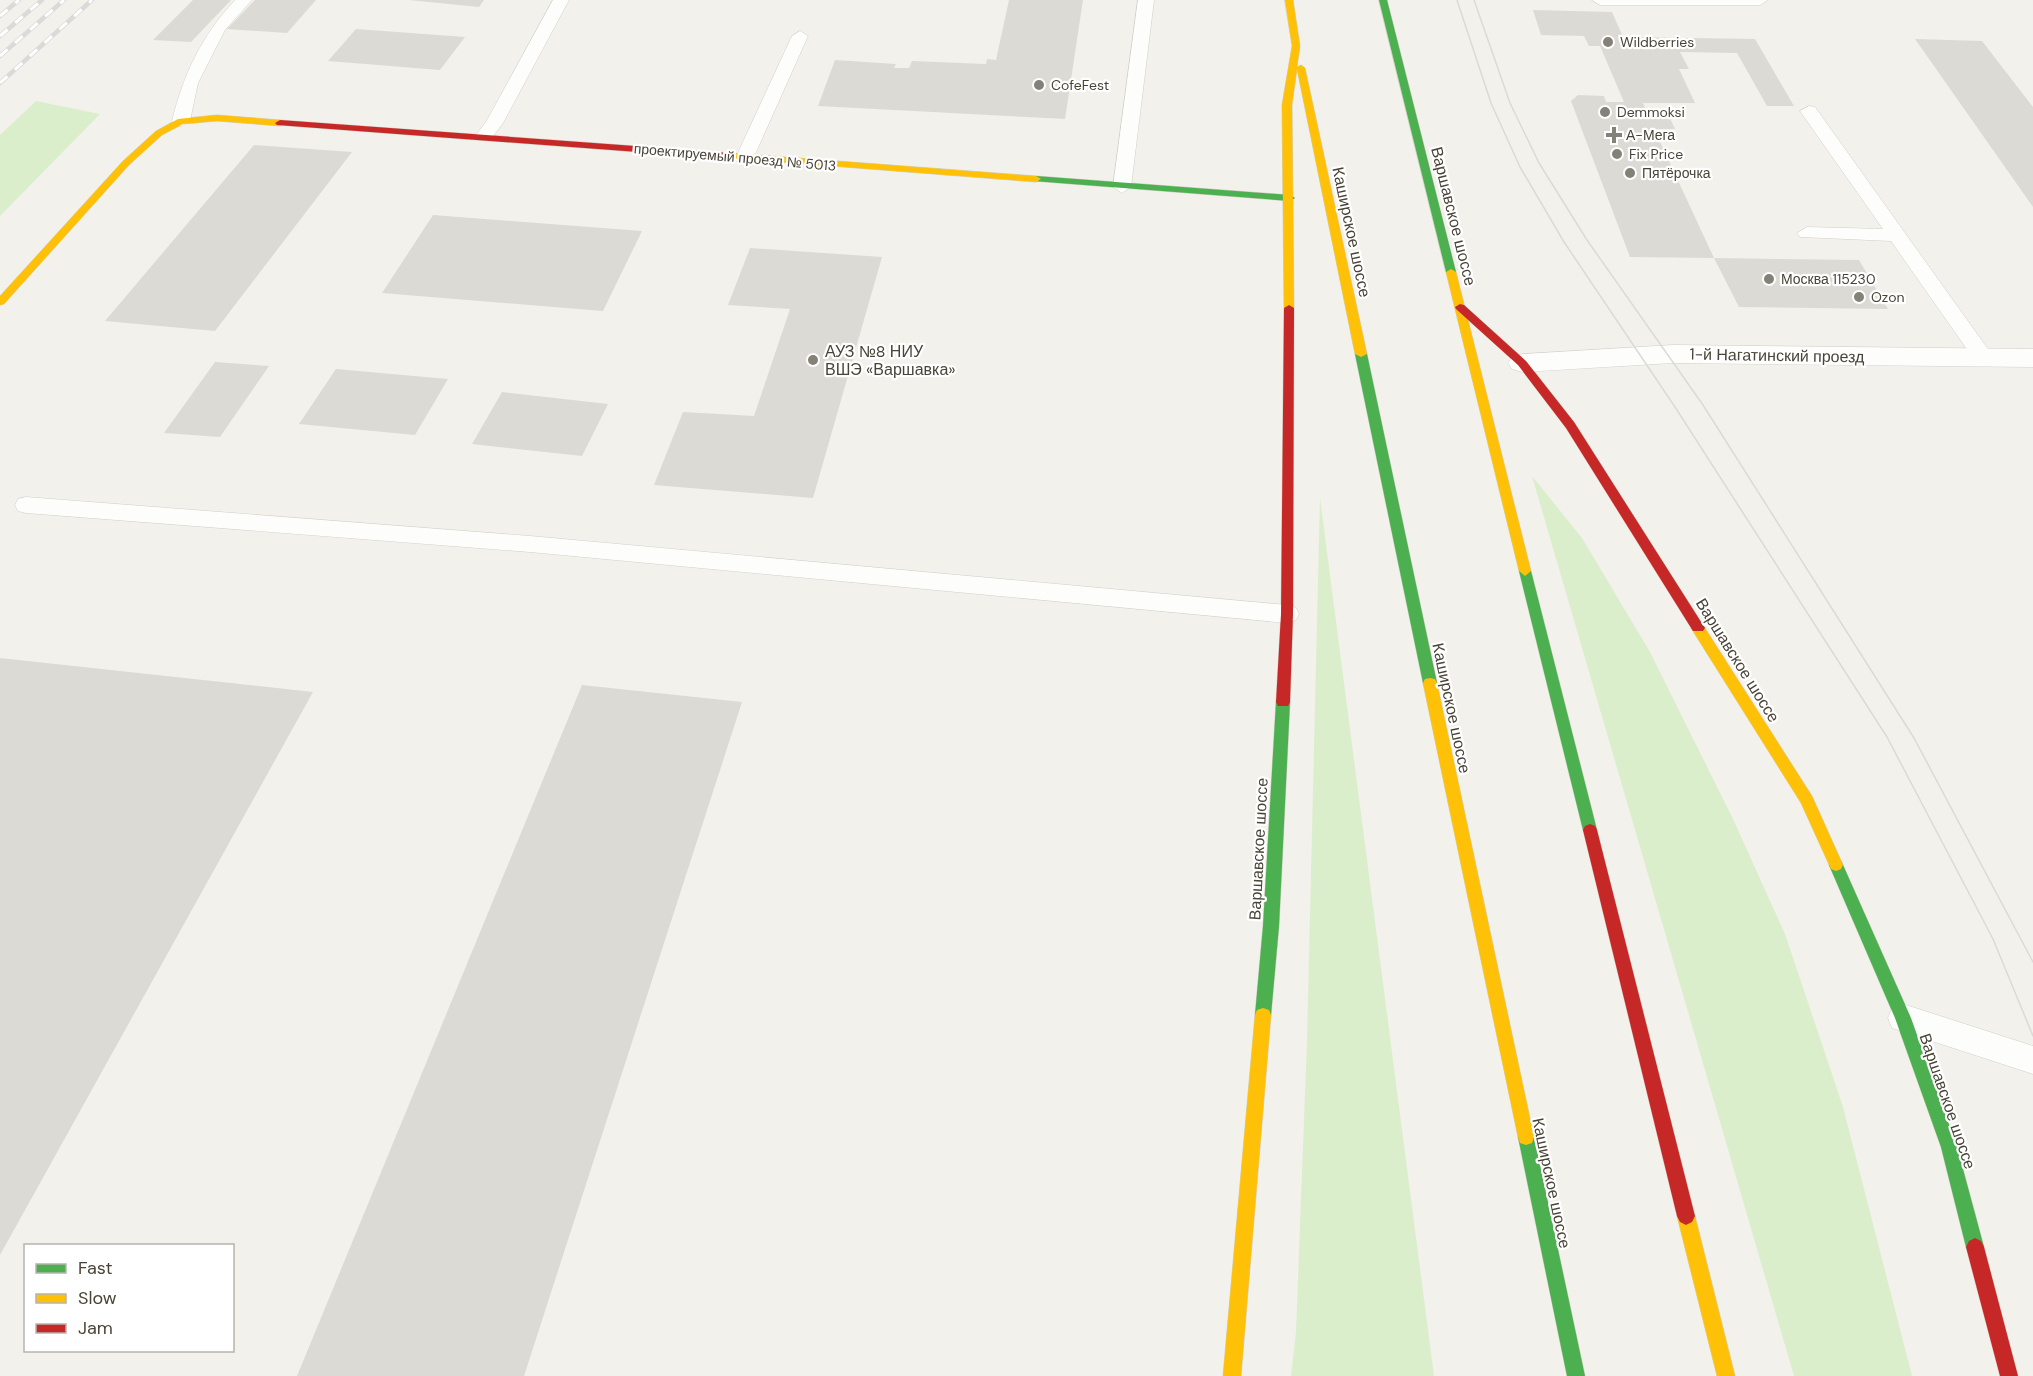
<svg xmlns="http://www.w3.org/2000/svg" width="2033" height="1376" font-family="'DM Sans',sans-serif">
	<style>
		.green { fill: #dbeecb }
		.building { fill: #dcdad4 }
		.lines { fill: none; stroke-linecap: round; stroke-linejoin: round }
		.lane-casing { stroke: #d0cfc9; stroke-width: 1 }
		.street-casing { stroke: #d0cfc9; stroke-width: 1 }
		.fast-casing { stroke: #d2d0c3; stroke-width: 1 }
		.slow-casing { stroke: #d2d0c3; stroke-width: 1 }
		.jam-casing { stroke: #d2d0c3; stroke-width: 1 }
		.lane { fill: #fdfdfc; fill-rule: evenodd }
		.street { fill: #fdfdfc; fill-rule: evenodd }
		.fast { fill: #4caf50; fill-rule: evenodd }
		.slow { fill: #ffc107; fill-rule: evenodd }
		.jam { fill: #c62828; fill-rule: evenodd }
		.tram { stroke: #dadad9; stroke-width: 1.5 }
		.rail-casing { stroke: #dadad9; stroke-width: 4.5 }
		.rail { stroke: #fff; stroke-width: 3; stroke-dasharray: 10; stroke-linecap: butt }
		.poi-dot { fill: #848176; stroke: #fff; stroke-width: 2 }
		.labels { text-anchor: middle; stroke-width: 4.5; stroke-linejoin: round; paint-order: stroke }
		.far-poi-label { font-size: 14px; fill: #494437; stroke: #fff; text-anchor: start }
		.far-street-label { font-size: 14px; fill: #494437; stroke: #fff }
		.street-label { font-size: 16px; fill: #494437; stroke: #fff }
		.poi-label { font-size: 16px; fill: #494437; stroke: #fff; text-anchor: start }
	</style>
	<rect width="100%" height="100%" fill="#f2f1ec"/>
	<path class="green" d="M36 101 100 114 0 216V135Z
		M1532 476 1582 538 1650 652 1733 819 1785 934 1843 1107 1912 1376H1794Z
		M1320 498 1434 1376H1291L1296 1332 1307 1041Z"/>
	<path class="building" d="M193 0H231L191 42 153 40Z
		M255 0H316L287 33 227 29Z
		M409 0H484L479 7Z
		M1009 0H1083L1065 119 818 106 835 60 896 64 894 68H909L912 61 986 64 987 59 996 60Z
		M1533 10 1612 12 1623 37 1755 39 1794 106H1767L1737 53 1680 52 1689 69H1679L1695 103H1643L1647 112H1667L1675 129H1654L1714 258 1630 257 1571 101 1578 95 1604 96 1606 102H1624L1600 46H1589L1584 36 1541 35Z
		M356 29 465 37 440 70 328 61Z
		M1915 39 1982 41 2033 107V207Z
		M254 145 352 152 215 331 105 321Z
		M433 215 642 231 603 311 382 293Z
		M750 248 882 257 813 498 654 485 683 412 754 416 790 309 728 305Z
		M1714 258 1859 260 1888 309 1739 307Z
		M215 362 269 366 220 437 164 433Z
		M336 369 448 379 415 435 299 424Z
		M502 392 608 404 582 456 472 444Z
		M0 658 313 692 0 1255Z
		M582 685 742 702 524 1376H297Z"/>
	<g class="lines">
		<g class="lane-casing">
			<path id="lane" d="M235 0H252L225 30 198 83 190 121 181 126 175 125 172 121C184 73 201 37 235 0Z
				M553 0H569L503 123 490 140H478L475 136 486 122Z
				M1138 0H1154L1131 187 1122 193 1113 187Z
				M1592 0H1768L1760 5H1600Z
				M800 31 808 36 753 159 744 164 738 163 735 159 792 36Z
				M1809 106 1815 107 1990 352 1993 357 1990 362H1976L1891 241 1800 237 1797 233 1807 227 1883 229 1800 111Z
				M26 497 530 536 1287 605 1296 608 1299 614 1296 620 1287 623 530 552 26 513 18 511 15 505 18 499Z
				M1903 1004 2033 1046V1074L1892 1028 1888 1018 1892 1008Z"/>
		</g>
		<g class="street-casing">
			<path id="street" d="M1673 345 2033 349V367L1673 363 1522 372 1512 369 1508 363 1512 357 1522 354Z"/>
		</g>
		<g class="fast-casing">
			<path id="fast" d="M1379 0H1387L1456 272 1455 274 1451 275 1446 272Z
				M1036 176 1290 195 1295 198 1290 201 1033 181V177Z
				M1361 351 1367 354 1437 683 1435 687H1425L1423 683 1355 354Z
				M1525 566 1531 571 1597 830 1595 834 1590 836 1585 834 1583 830 1519 571Z
				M1283 697 1288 698 1290 702 1279 926 1271 1015 1269 1020 1263 1022 1257 1020 1255 1015 1263 926 1276 702 1278 698Z
				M1836 859 1841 861 1843 865 1911 1018 1957 1147 1984 1247 1981 1253 1975 1256 1969 1253 1966 1247 1941 1147 1895 1018 1829 865 1831 861Z
				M1526 1129 1532 1131 1534 1137 1585 1376H1567L1518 1137 1520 1131Z"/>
		</g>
		<g class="slow-casing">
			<path id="slow" d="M1285 0H1293L1300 46 1297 67 1301 65 1305 68 1367 354 1361 357 1355 354 1297 69 1292 105 1294 308 1289 311 1284 308 1282 105 1292 46Z
				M217 115 280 120 285 123 280 126 217 121 183 124 162 135 129 165 4 304 0 305V296L123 161 156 131 178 119Z
				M731 153 1036 176 1041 179 1036 182 728 158V154Z
				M1451 269 1456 272 1531 571 1525 576 1519 571 1446 272Z
				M1698 623 1703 625 1812 796 1843 865 1841 869 1836 871 1831 869 1801 803 1691 628Z
				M1430 678 1435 679 1437 683 1534 1137 1532 1143 1526 1145 1520 1143 1518 1137 1423 683 1425 679Z
				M1263 1008 1269 1010 1271 1015 1241 1376H1223L1255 1015 1257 1010Z
				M1686 1207 1692 1210 1695 1216 1735 1376H1717L1677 1216 1680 1210Z"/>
		</g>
		<g class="jam-casing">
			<path id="jam" d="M280 120 731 153 736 156 731 159 277 125 275 123Z
				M1460 304 1464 305 1526 361 1574 422 1703 625 1705 628 1703 631H1693L1566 428 1518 365 1456 309 1455 307Z
				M1289 305 1294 308 1293 614 1290 702 1288 706H1278L1276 702 1281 614 1284 308Z
				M1590 824 1595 826 1597 830 1695 1216 1692 1222 1686 1225 1680 1222 1677 1216 1583 830 1585 826Z
				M1975 1238 1981 1241 1984 1247 2018 1376H2000L1966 1247 1969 1241Z"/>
		</g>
		<use href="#lane" class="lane"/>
		<use href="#street" class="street"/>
		<use href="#fast" class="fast"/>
		<use href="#slow" class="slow"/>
		<use href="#jam" class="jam"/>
		<path class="tram" d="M1457 0 1491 103 1520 167 1564 242 1675 407 1887 737 1993 939 2033 1036
			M1474 0 1510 103 1539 163 1587 240 1703 405 1914 738 2033 962"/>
		<g class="rail-casing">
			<path id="rail" d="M0 16 19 0
				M0 36 42 0
				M0 56 64 0
				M0 83 92 0"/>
		</g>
		<use href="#rail" class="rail"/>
	</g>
	<g class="poi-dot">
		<circle cx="1608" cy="42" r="6"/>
		<circle cx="1039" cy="85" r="6"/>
		<circle cx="1605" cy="112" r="6"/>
		<path d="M1611 126h6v6h6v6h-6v6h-6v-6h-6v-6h6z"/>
		<circle cx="1617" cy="154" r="6"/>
		<circle cx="1630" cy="173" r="6"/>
		<circle cx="1769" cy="279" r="6"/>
		<circle cx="1859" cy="297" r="6"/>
		<circle cx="813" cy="360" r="6"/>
	</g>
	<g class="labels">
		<g class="far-poi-label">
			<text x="1620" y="47">Wildberries</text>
			<text x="1051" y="90">CofeFest</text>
			<text x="1617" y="117">Demmoksi</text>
			<text x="1626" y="140">А-Мега</text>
			<text x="1629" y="159">Fix Price</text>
			<text x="1642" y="178">Пятёрочка</text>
			<text x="1781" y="284">Москва 115230</text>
			<text x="1871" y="302">Ozon</text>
		</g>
		<g class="far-street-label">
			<text transform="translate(735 157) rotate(5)" y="5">проектируемый проезд № 5013</text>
		</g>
		<g class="street-label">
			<text transform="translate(1454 216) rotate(76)" y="6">Варшавское шоссе</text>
			<text transform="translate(1352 232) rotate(78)" y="6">Каширское шоссе</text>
			<text transform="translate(1777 355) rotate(1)" y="6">1-й Нагатинский проезд</text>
			<text transform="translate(1738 660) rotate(58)" y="6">Варшавское шоссе</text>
			<text transform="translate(1452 708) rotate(78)" y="6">Каширское шоссе</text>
			<text transform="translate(1258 849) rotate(-87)" y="6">Варшавское шоссе</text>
			<text transform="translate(1948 1101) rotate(71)" y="6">Варшавское шоссе</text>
			<text transform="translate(1552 1183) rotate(78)" y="6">Каширское шоссе</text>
		</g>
		<g class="poi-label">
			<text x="825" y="357">АУЗ №8 НИУ<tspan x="825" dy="18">ВШЭ «Варшавка»</tspan></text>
		</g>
	</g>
	<rect x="24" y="1244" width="210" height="108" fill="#ffffff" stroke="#b6b4af" stroke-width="1.5"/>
	<rect x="36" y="1264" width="30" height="9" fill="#4caf50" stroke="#b6b4af" stroke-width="1.5"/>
	<text x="78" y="1274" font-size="18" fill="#494437">Fast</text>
	<rect x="36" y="1294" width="30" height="9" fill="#ffc107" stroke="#b6b4af" stroke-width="1.5"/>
	<text x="78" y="1304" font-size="18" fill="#494437">Slow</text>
	<rect x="36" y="1324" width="30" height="9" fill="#c62828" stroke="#b6b4af" stroke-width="1.5"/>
	<text x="78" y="1334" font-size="18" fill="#494437">Jam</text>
</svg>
